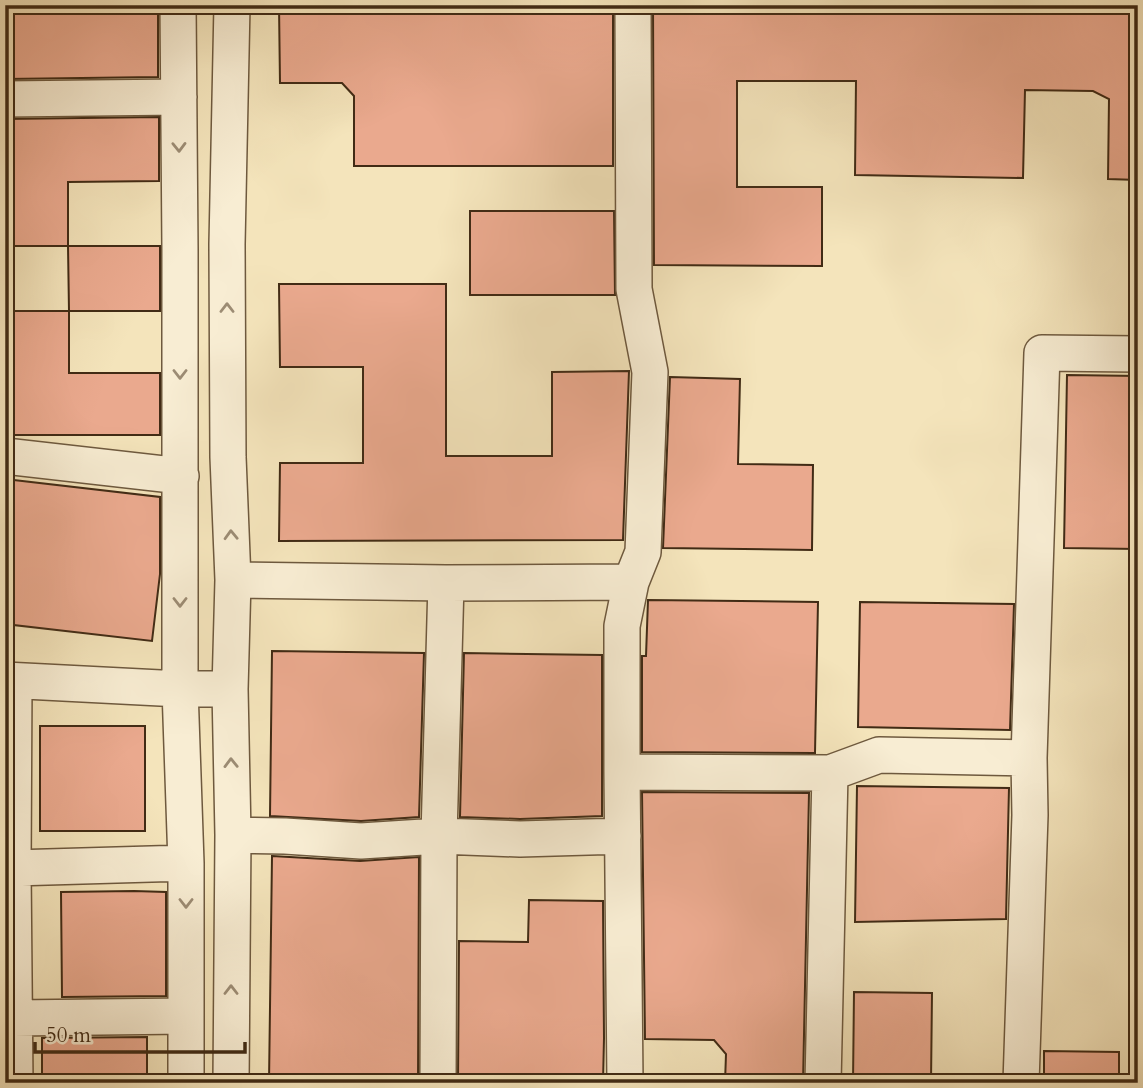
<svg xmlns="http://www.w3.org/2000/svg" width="1143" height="1088" font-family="Cardo,serif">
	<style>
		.building { fill: #eaa98e; stroke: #412b15; stroke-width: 2 }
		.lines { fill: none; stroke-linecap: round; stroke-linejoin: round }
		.minor-casing { stroke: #6e593e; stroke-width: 38 }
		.minor { stroke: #f8edd3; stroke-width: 35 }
		.oneway { stroke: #9c8c74 }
	</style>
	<rect width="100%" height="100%" fill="#f4e4bb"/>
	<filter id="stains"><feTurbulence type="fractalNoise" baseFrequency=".00286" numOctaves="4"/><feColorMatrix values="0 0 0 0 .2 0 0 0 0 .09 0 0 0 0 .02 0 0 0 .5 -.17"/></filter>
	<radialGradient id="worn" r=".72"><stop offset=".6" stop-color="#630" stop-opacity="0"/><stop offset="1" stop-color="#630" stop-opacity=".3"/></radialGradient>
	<path class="building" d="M5 5H158V77L5 79Z
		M279 5H613V166H354V96L342 83H280Z
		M653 5H1138V180L1108 179 1109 99 1093 91 1025 90 1023 178 855 175 856 81H737V187H822V266L654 265Z
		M159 117V181L68 182V246H5V119Z
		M470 211H614L615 295H470Z
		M68 246H160V311H69Z
		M279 284H446V456H552V372L629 371 623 540 279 541 280 463H363V367H280Z
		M5 311H69V373H160V435H5Z
		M1067 375 1138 376V549L1064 548Z
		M670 377 740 379 738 464 813 465 812 550 663 548Z
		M5 479 160 497V574L152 641 5 624Z
		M648 600 818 602 815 753 642 752V656H646Z
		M860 602 1014 604 1010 730 858 727Z
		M272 651 424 653 419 817 361 821 270 816Z
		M464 653 602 655V816L520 819 460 817Z
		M40 726H145V831H40Z
		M857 786 1009 788 1006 919 855 922Z
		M642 792 809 793 803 1083H725L726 1054 714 1040 645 1039Z
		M272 856 360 861 419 857 418 1083H269Z
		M134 891 166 892V996L62 997 61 892Z
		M529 900 603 901 604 1038 603 1083H458L459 941 528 942Z
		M854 992 932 993 931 1083H853Z
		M147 1037V1083H42V1038Z
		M1044 1051 1119 1052V1083H1044Z"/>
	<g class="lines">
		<g class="minor-casing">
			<path id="minor" d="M178 5 180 250V689L186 863V1083
				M5 99 179 97
				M5 456 181 476
				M233 580 446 583 631 582
				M5 680 180 689H230
				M14 681 13 868 15 1083
				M622 772 830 773 879 755 1029 758
				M233 835 285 836 361 841 439 836 520 839 623 836
				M13 868 186 863
				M14 1018 186 1016
				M231 1083 233 835 230 689 233 580 228 457 227 244 232 5
				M438 1083 439 836 446 583
				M625 1083 622 772V626L631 582 643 552 650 372 634 289 633 5
				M823 1083 830 773
				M1021 1083 1030 815 1029 758 1042 353 1138 354"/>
		</g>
		<use href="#minor" class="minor"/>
	</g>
	<defs><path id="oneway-chevron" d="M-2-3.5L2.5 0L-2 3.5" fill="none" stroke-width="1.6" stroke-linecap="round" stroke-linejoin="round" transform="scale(1.75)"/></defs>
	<g class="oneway">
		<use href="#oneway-chevron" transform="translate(179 147) rotate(89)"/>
		<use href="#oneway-chevron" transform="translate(227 308) rotate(-90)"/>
		<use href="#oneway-chevron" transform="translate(180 374) rotate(90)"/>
		<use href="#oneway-chevron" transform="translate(231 535) rotate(-92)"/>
		<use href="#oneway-chevron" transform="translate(180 602) rotate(90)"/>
		<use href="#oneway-chevron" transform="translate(231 763) rotate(-91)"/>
		<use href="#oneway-chevron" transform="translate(186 903) rotate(90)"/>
		<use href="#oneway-chevron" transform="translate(231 990) rotate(-90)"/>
	</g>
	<rect width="1143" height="1088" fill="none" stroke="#f4e4bb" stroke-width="28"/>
	<rect x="7" y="7" width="1129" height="1074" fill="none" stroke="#412b15" stroke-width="3.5"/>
	<rect x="14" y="14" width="1115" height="1060" fill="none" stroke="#412b15" stroke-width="2"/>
	<path d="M35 1042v10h210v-10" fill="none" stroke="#412b15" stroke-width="3.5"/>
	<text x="46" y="1042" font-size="21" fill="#412b15" stroke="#f8edd3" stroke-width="5" paint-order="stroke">50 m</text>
	<rect width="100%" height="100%" filter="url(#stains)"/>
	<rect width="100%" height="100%" fill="url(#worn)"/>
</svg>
